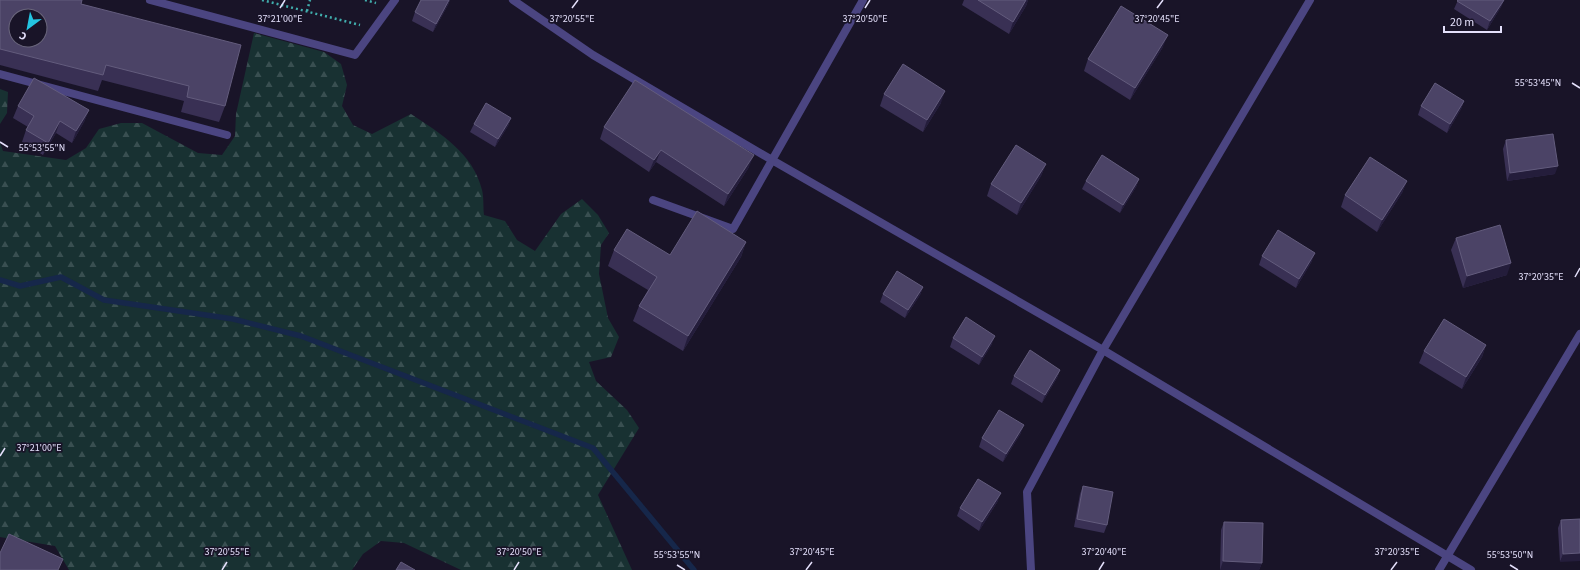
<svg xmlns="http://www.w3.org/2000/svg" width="1580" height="570" font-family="'Source Sans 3',sans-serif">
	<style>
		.forest { fill: url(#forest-firs) }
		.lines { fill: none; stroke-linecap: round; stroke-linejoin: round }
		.stream { stroke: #16274a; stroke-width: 5.5 }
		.path { stroke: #41aead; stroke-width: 2.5; stroke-dasharray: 2 3; stroke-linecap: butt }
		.service { stroke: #4b4581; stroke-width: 8 }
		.wall { fill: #393054 }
		.shaded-wall { fill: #241d3b }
		.building { fill: #4b4366; stroke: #635c7d; fill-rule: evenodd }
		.ticks { fill: none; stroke: #e4e0fb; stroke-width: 1.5 }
		.ticks-label { font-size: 10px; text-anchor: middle; fill: #e4e0fb; stroke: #191428; stroke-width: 3.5; stroke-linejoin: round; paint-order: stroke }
	</style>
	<defs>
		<pattern id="forest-firs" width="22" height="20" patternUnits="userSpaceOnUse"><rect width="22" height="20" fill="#183132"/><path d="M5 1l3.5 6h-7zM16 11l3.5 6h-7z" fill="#394f51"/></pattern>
	</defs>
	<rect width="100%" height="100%" fill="#191428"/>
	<path class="forest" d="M254 33 324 52 341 64 347 85 342 106 353 125 372 134 411 114C441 134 473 153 482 190 484 198 483 207 484 215L505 221 517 240 535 251 561 214 582 199 598 215 609 233 601 245 599 274 608 318 619 337 611 357 589 362 596 381 627 410 639 428 598 495 632 570H461L404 543 381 541 363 554 352 570H69L55 546 0 537V143L3 151 66 160 86 148 99 129 121 123H142L198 153 222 155 235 136 236 114Z
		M0 89 8 92 7 113 0 124Z"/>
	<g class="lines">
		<path class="stream" d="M0 280 20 286 61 277 104 300 233 319 301 336 593 448 694 570"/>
		<path class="path" d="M262 0 360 25
			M365 0 376 3
			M307 11 310 0"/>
		<path class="service" d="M150 0 355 55 395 0
			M513 0 593 55 772 160 1103 350 1471 570
			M0 74 227 135
			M653 200 733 229 863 0
			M1031 570 1027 492 1103 350 1310 0
			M1439 570 1580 334"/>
	</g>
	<path class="wall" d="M0 0 81 4 225 106 219 122 181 112 184 101 102 80 98 91 0 65Z
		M421 0H450L448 5 433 32 412 21 415 12Z
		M964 0H1028L1026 6 1009 34 962 5Z
		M1458 0H1504L1501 7 1487 30 1454 9Z
		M1163 47 1130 100 1084 71 1088 59Z
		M884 94 941 103 923 132 880 106Z
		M1464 101 1461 109 1447 133 1418 115 1421 106Z
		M18 106 89 110 84 122 72 143 56 133 43 155 22 142 26 130 28 127 13 118Z
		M511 118 508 126 495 147 470 132 474 124Z
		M604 127 749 167 724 206 656 162 649 172 600 139Z
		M1506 140 1555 174 1507 181 1503 149Z
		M1046 164 1041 176 1017 215 987 196 991 184Z
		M1139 179 1136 187 1120 213 1082 189 1086 181Z
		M1407 181 1402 193 1377 232 1341 207 1345 195Z
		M1456 238 1507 275 1463 288 1451 250Z
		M746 242 741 257 683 351 633 321 639 306 648 290 608 266 614 250 670 255Z
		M1262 256 1312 261 1296 288 1259 265Z
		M923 287 920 295 905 318 880 302 883 294Z
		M953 338 992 344 979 365 950 347Z
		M1486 345 1482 357 1462 389 1419 363 1424 351Z
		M1060 370 1057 378 1042 403 1011 384 1014 376Z
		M1021 433 1003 462 979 447 982 438Z
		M1083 486 1107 525 1104 533 1074 527 1080 494Z
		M998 501 979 531 957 516 960 508Z
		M1580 519 1560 562 1558 528 1561 520Z
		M1224 522 1262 563 1259 570H1220L1221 530Z"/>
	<path class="shaded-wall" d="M449 0H450L448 5 433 32 436 24Z
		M1026 0H1028L1026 6 1009 34 1013 22Z
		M1504 0 1501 7 1487 30 1490 21Z
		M1168 35 1163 47 1130 100 1135 88Z
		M945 91 941 103 923 132 927 120Z
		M1464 101 1461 109 1447 133 1450 124Z
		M89 110 84 122 72 143 76 131Z
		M511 118 508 126 495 147 498 139Z
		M60 121 56 133 43 155 48 143Z
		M661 150 656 162 649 172 654 160Z
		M754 155 749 167 724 206 728 194Z
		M1046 164 1041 176 1017 215 1021 203Z
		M1558 166 1555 174 1507 181 1510 173Z
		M1139 179 1136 187 1120 213 1123 205Z
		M1407 181 1402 193 1377 232 1382 220Z
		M746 242 741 257 683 351 688 336Z
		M1315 253 1312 261 1296 288 1299 279Z
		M1511 263 1507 275 1463 288 1467 276Z
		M923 287 920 295 905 318 908 310Z
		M995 336 992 344 979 365 982 357Z
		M1486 345 1482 357 1462 389 1466 377Z
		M1060 370 1057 378 1042 403 1045 395Z
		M1024 425 1021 433 1003 462 1006 454Z
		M1001 493 998 501 979 531 982 522Z
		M1580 553V561L1560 562 1563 554Z
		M1223 561 1262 563 1259 570H1220Z"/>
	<path class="building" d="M0 0H82L81 4 241 45 225 106 187 97 189 86 106 65 103 75 0 49ZM16 16H40V40H16Z
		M421 0H449L436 24 415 12Z
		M978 0H1026L1013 22Z
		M1458 0H1504L1490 21 1457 1Z
		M1121 6 1168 35 1135 88 1088 59Z
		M903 64 945 91 927 120 884 94Z
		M34 78 89 110 76 131 60 121 48 143 26 130 34 116 18 106Z
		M635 80 754 155 728 194 661 150 654 160 604 127Z
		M1435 83 1464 101 1450 124 1421 106Z
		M486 103 511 118 498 139 474 124Z
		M1553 134 1558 166 1510 173 1506 140Z
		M1016 145 1046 164 1021 203 991 184Z
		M1102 155 1139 179 1123 205 1086 181Z
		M1370 157 1407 181 1382 220 1345 195Z
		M697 211 746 242 688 336 639 306 657 277 614 250 627 229 670 255Z
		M1500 225 1511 263 1467 276 1456 238Z
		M1278 230 1315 253 1299 279 1262 256Z
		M897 271 923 287 908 310 883 294Z
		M966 317 995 336 982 357 953 338Z
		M1444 319 1486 345 1466 377 1424 351Z
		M1030 350 1060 370 1045 395 1014 376Z
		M999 410 1024 425 1006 454 982 438Z
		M978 479 1001 493 982 522 960 508Z
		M1083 486 1113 492 1107 525 1077 519Z
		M1580 519V553L1563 554 1561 520Z
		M1224 522 1263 523 1262 563 1223 561Z
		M9 534 63 559 58 570H0V553Z
		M401 562 415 570H396Z"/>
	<path class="ticks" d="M280 8 285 0M572 8 578 0M865 8 870 0M1157 8 1163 0M1572 83 1580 88M0 142 8 147M1575 277 1580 268M0 456 5 448M677 565 685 570M1510 565 1518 570M222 570 227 562M514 570 519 562M806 570 812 562M1099 570 1104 562M1391 570 1397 562"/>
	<g class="ticks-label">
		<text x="280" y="22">37°21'00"E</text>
		<text x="572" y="22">37°20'55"E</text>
		<text x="865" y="22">37°20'50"E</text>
		<text x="1157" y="22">37°20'45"E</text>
		<text x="1538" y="86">55°53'45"N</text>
		<text x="42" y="151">55°53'55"N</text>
		<text x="1541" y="280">37°20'35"E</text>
		<text x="39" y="451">37°21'00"E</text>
		<text x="227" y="555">37°20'55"E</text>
		<text x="519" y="555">37°20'50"E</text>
		<text x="812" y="555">37°20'45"E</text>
		<text x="1104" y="555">37°20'40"E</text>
		<text x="1397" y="555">37°20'35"E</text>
		<text x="677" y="558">55°53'55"N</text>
		<text x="1510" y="558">55°53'50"N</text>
	</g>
	<g transform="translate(28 28) rotate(212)"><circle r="19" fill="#191428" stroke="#6a667c"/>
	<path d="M0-3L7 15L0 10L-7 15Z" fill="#24c5e2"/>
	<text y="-6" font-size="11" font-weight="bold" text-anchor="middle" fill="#e4e0fb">С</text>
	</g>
	<path d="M1444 26v6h57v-6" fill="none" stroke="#e4e0fb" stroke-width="2"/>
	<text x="1450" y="26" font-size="12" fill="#e4e0fb" stroke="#191428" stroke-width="3" paint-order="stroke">20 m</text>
</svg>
